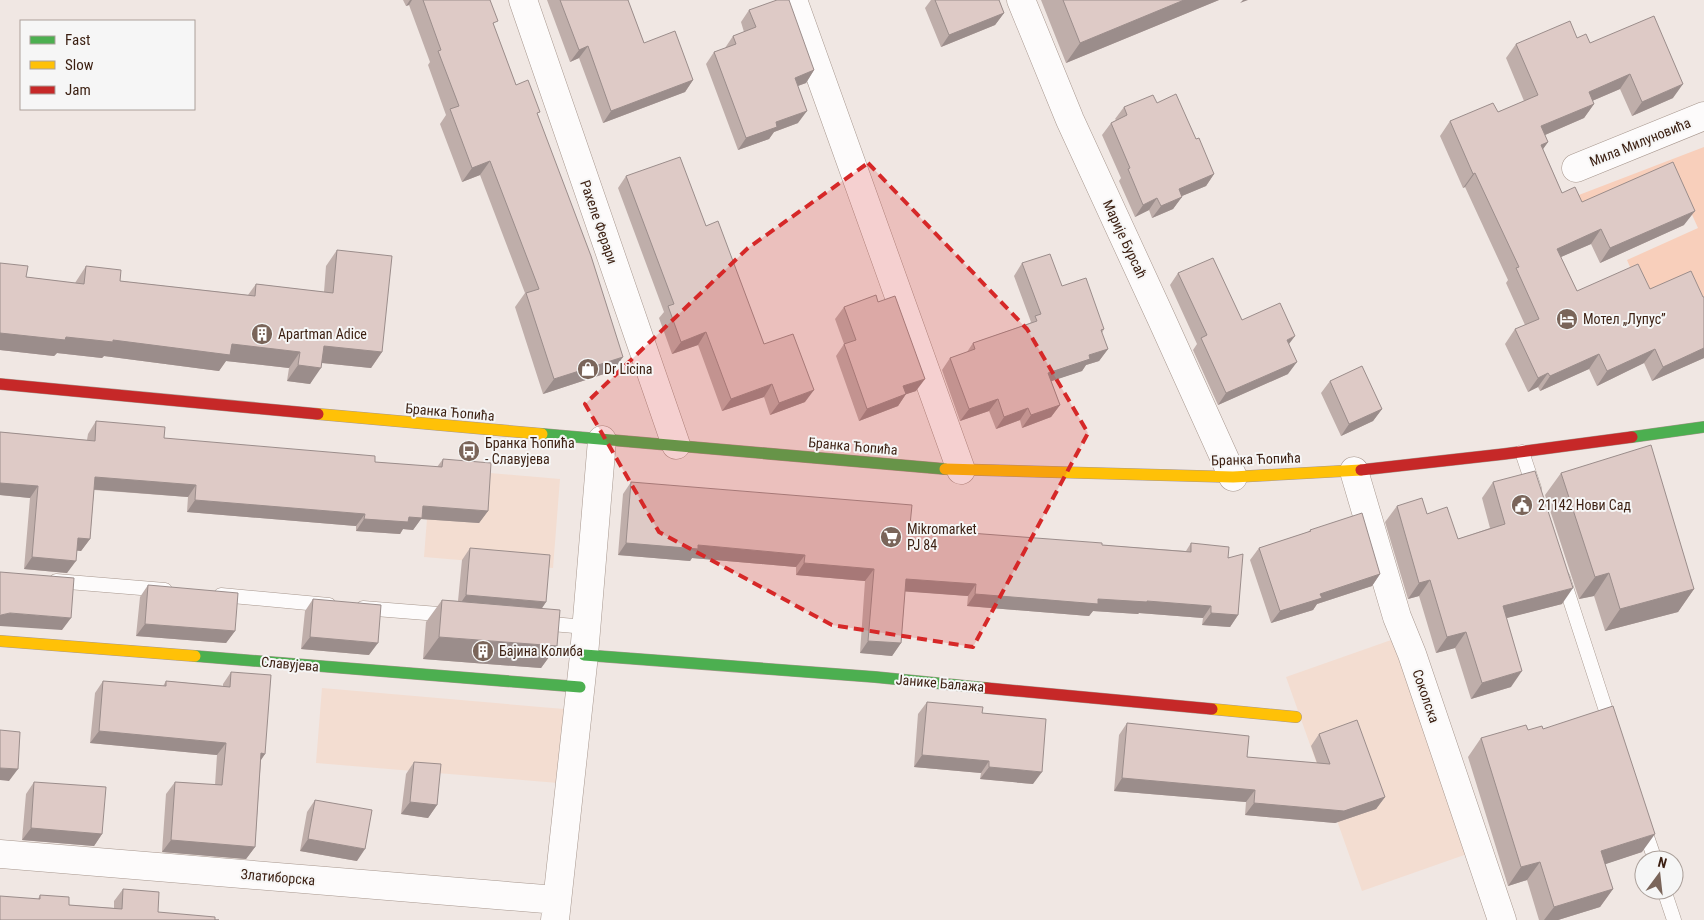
<svg xmlns="http://www.w3.org/2000/svg" width="1704" height="920" font-family="'Roboto Condensed',sans-serif">
	<style>
		.built { fill: #f3ddd1 }
		.green { fill: #f8cfbb }
		.lines { fill: none; stroke-linecap: round; stroke-linejoin: round }
		.lane-casing { stroke: #a7978e; stroke-width: 15 }
		.street-casing { stroke: #a7978e; stroke-width: 29 }
		.fast-casing { stroke: #a7978e; stroke-width: 12 }
		.slow-casing { stroke: #a7978e; stroke-width: 12 }
		.jam-casing { stroke: #a7978e; stroke-width: 12 }
		.lane { stroke: #fdfbfb; stroke-width: 14 }
		.street { stroke: #fdfbfb; stroke-width: 28 }
		.fast { stroke: #4caf50; stroke-width: 11 }
		.slow { stroke: #ffc107; stroke-width: 11 }
		.jam { stroke: #c62828; stroke-width: 11 }
		.wall { fill: #bfaeaa }
		.shaded-wall { fill: #9b8d8b }
		.building { fill: #decac6; stroke: #9b8d8b }
		.marked { fill: #d62828; fill-opacity: 0.2; stroke: #d62828; stroke-width: 4; stroke-dasharray: 10 6; stroke-linejoin: round }
		.labels { text-anchor: middle; stroke-width: 4; stroke-linejoin: round; paint-order: stroke }
		.street-label { font-size: 14px; fill: #3b1f11; stroke: #f6f6f6 }
		.poi-label { font-size: 14px; fill: #3b1f11; stroke: #f6f6f6; text-anchor: start }
	</style>
	<rect width="100%" height="100%" fill="#f0e7e3"/>
	<path class="built" d="M431 468 560 479 553 568 424 557Z
		M1394 639 1470 853 1362 891 1286 677Z
		M322 688 564 709 558 783 316 763Z"/>
	<path class="green" d="M1704 147V304L1642 295 1627 260 1698 228 1671 168 1577 210 1571 198Z"/>
	<g class="lines">
		<g class="lane-casing">
			<path id="lane" d="M1522 452 1534 488
				M1563 578 1611 726
				M56 581 165 590
				M221 595 329 605
				M363 608 451 615
				M540 623 586 627
				M1643 825 1655 860
				M1664 890 1674 920"/>
		</g>
		<g class="street-casing">
			<path id="street" d="M523 0 676 445
				M793 0 961 470
				M1021 0 1070 120 1162 320 1233 477
				M1576 168 1704 116
				M1354 471 1397 617 1412 654 1502 920
				M0 854 557 900
				M555 920 584 655 602 440"/>
		</g>
		<g class="fast-casing">
			<path id="fast" d="M542 434 945 469
				M1632 437 1704 427
				M584 655 875 677 986 688
				M195 656 580 687"/>
		</g>
		<g class="slow-casing">
			<path id="slow" d="M318 414 542 434
				M945 469 1233 477 1361 470
				M0 641 195 656
				M1212 709 1296 717"/>
		</g>
		<g class="jam-casing">
			<path id="jam" d="M0 384 318 414
				M1361 470 1504 454 1632 437
				M986 688 1212 709"/>
		</g>
		<use href="#lane" class="lane"/>
		<use href="#street" class="street"/>
		<use href="#fast" class="fast"/>
		<use href="#slow" class="slow"/>
		<use href="#jam" class="jam"/>
	</g>
	<path class="wall" d="M403 0H490L494 26 516 85 538 115 613 371 543 394 515 307 525 293 480 175 462 182 440 124 446 115 428 65 430 62 409 5 406 6Z
		M547 0H628L644 43 693 80 685 92 603 123 579 58 570 62Z
		M931 0H999L1004 13 995 25 941 47 925 8Z
		M1041 0H1219L1066 63Z
		M749 10 814 70 806 83 798 86V123L774 132 769 139 738 150 706 64 714 52 725 48 733 36 744 32 741 22Z
		M1577 38 1590 43 1673 98 1632 116 1620 89 1592 101 1594 104 1584 118 1545 135 1548 142 1543 149 1562 193 1582 202 1684 225 1600 263 1591 244 1561 257 1577 291 1650 289 1704 297V358L1652 381 1644 363 1597 386 1589 369 1540 391 1538 387 1528 392 1505 344 1515 329 1525 325 1506 283 1508 280 1465 187 1463 188 1440 136 1450 121 1498 112 1524 101 1506 58 1516 44Z
		M1157 103 1196 139 1214 174 1206 186 1182 196 1173 209 1152 218 1149 210 1135 217 1119 181 1121 178 1102 135 1111 123 1116 120 1115 119 1124 107Z
		M626 176 706 226 764 344 805 402 770 415 764 397 722 411 698 345 672 354 659 318 664 312 618 188Z
		M337 250 382 352 371 368 322 363 310 384 287 381 289 368 226 361 219 371 104 356 102 358 57 353 54 356 0 350V263L26 277 75 283 86 266 120 281 248 295 256 284 324 292 326 266Z
		M1022 263 1062 286 1104 329 1102 333 1108 349 1099 361 1086 365 1082 371 1051 381 1060 405 1051 417 1022 428 1020 420 996 429 989 411 960 421 942 370 950 358 967 352 973 343 1030 323 1031 322 1014 276Z
		M1178 273 1242 320 1289 345 1288 374 1218 405 1193 350 1197 344 1170 285Z
		M844 307 916 391 906 394 898 406 859 421 836 356 844 344 835 319Z
		M1330 381 1382 409 1373 421 1341 436 1321 393Z
		M96 421 164 438 375 462 437 467 443 459 488 511 479 523 421 519 413 530 403 529 400 534 356 531V526L187 512 188 497 94 490 90 539 81 551 77 550 67 573 24 569 30 498 0 495V432L87 440 88 434Z
		M1561 473 1694 589 1678 612 1605 631 1594 596 1579 599 1545 495Z
		M631 482 970 533 1102 545 1186 551 1191 543 1228 558 1238 615 1230 627 1202 625 1203 618 1139 613 1138 614 1093 611 1089 616 967 606 968 596 905 591 901 643 892 656 860 653 865 581 796 575V567L692 558 690 561 618 555 623 494Z
		M1493 482 1562 604 1506 618 1511 687 1471 699 1455 648 1436 653 1419 596 1408 599 1385 522 1397 506 1427 514 1458 539 1490 528 1482 498Z
		M1310 530 1380 574 1372 586 1317 604 1313 610 1271 623 1250 560 1259 548 1308 532Z
		M470 548 546 602 542 608 557 646 541 668 423 659 426 622 442 600 458 601 462 560Z
		M148 585 235 631 226 643 136 636 140 597Z
		M313 599 369 655 301 649 305 611Z
		M231 672 265 754 261 759 255 847 246 859 162 852 166 794 175 782 215 785 217 755 90 743 95 693 103 681 163 686 166 681 223 686V684Z
		M927 702 982 713 1033 784 980 779 981 773 914 767 918 714Z
		M1127 723 1247 757 1317 763 1311 746 1319 734 1385 797 1376 809 1335 823 1245 815 1246 802 1114 791 1119 735Z
		M1543 729 1642 852 1605 864 1613 889 1600 907 1558 920H1539L1527 880 1508 886 1468 757 1481 738 1528 730Z
		M414 762 437 805 428 818 401 814 406 774Z
		M34 782 102 834 94 846 22 840 26 794Z
		M315 800 357 861 300 851 307 812Z
		M123 889 158 912 215 920H0L38 899 40 895 69 905 114 908V901Z"/>
	<path class="shaded-wall" d="M410 0H412L409 5 406 6Z
		M1184 0H1219L1066 63 1080 43Z
		M1243 0H1248L1240 3Z
		M1004 13 995 25 941 47 949 35Z
		M588 46 579 58 570 62 579 50Z
		M814 70 806 83 786 90 795 78Z
		M1630 74 1620 89 1578 107 1589 92Z
		M693 80 685 92 603 123 611 111Z
		M1683 84 1673 98 1632 116 1642 102Z
		M1594 104 1584 118 1531 141 1541 126Z
		M807 111 798 123 774 132 769 139 738 150 746 138 776 122Z
		M1548 142 1538 156 1541 145Z
		M490 161 480 175 462 182 472 168Z
		M1475 173 1465 187 1463 188 1473 174Z
		M1214 174 1206 186 1170 201 1179 189Z
		M1182 197 1173 209 1152 218 1161 206Z
		M1157 198 1149 210 1135 217 1143 205Z
		M1695 211 1684 225 1600 263 1610 248Z
		M1601 229 1591 244 1547 263 1557 249Z
		M706 332 698 345 672 354 681 342Z
		M0 333 113 340 232 344 300 352 289 368 226 361 219 371 104 356 102 358 57 353 54 356 0 350Z
		M1295 336 1286 348 1287 340Z
		M324 346 382 352 371 368 313 362Z
		M1704 348V358L1652 381 1663 367Z
		M1108 349 1099 361 1086 365 1082 371 1040 385 1048 373 1089 355Z
		M1655 349 1644 363 1597 386 1607 371Z
		M1599 354 1589 369 1540 391 1550 376Z
		M623 357 613 371 543 394 554 379Z
		M1297 362 1288 374 1218 405 1226 393Z
		M298 365 321 368 310 384 287 381Z
		M1548 373 1538 387 1528 392 1538 378Z
		M925 379 916 391 895 398 903 386Z
		M772 384 764 397 722 411 731 399Z
		M814 390 805 402 770 415 779 403Z
		M906 394 898 406 859 421 867 409Z
		M998 399 989 411 960 421 969 409Z
		M1060 405 1051 417 1022 428 1031 415Z
		M1028 408 1020 420 996 429 1004 417Z
		M1382 409 1373 421 1341 436 1349 424Z
		M95 477 196 485 188 497 87 489Z
		M0 483 38 486 30 498 0 495Z
		M195 500 365 514 356 526 187 512Z
		M423 506 488 511 479 523 421 519 413 530 403 529 400 534 356 531 364 519Z
		M78 538 90 539 81 551 69 550Z
		M626 543 698 545 805 555 796 567 692 558 690 561 618 555Z
		M32 557 76 561 67 573 24 569Z
		M804 563 874 569 865 581 796 575Z
		M1609 573 1594 596 1579 599 1595 577Z
		M1380 574 1372 586 1317 604 1313 610 1271 623 1280 611 1320 594Z
		M906 579 976 584 968 596 898 591Z
		M1430 580 1419 596 1408 599 1419 583Z
		M1573 588 1562 604 1491 622 1503 606Z
		M1694 589 1678 612 1605 631 1620 609Z
		M975 594 1147 601 1211 606 1203 618 1139 613 1138 614 1093 611 1089 616 967 606Z
		M466 595 546 602 538 614 458 607Z
		M10 613 71 618 62 630 0 626V616L1 615Z
		M1211 613 1238 615 1230 627 1202 625Z
		M145 624 235 631 226 643 136 636Z
		M1466 632 1455 648 1436 653 1447 637Z
		M310 637 378 643 369 655 301 649Z
		M439 637 557 646 541 668 423 659Z
		M868 641 901 643 892 656 860 653Z
		M1522 671 1511 687 1471 699 1482 683Z
		M99 731 226 743 217 755 90 743Z
		M261 753 265 754 257 766Z
		M922 755 989 761 981 773 914 767Z
		M989 767 1042 772 1033 784 980 779Z
		M0 768 18 769 9 781 0 780Z
		M1122 778 1255 790 1246 802 1114 791Z
		M1385 797 1376 809 1335 823 1245 815 1254 803Z
		M410 802 437 805 428 818 401 814Z
		M31 828 102 834 94 846 22 840Z
		M1655 834 1642 852 1588 870 1601 851Z
		M308 839 365 849 357 861 300 851Z
		M171 840 255 847 246 859 162 852Z
		M1540 862 1527 880 1508 886 1521 867Z
		M1613 889 1600 907 1558 920H1544L1554 907Z"/>
	<path class="building" d="M423 0H490L498 21 493 23 516 85 528 80 540 112 537 113 591 256 623 357 554 379 526 293 539 289 490 161 472 168 450 109 459 106 438 51 441 50Z
		M560 0H628L644 43 675 31 693 80 611 111 588 46 579 50Z
		M777 0H789L814 70 795 78 807 111 776 122 777 127 746 138 714 52 736 44 733 36 756 27 749 10Z
		M935 0H999L1004 13 949 35Z
		M1063 0H1184L1080 43Z
		M1654 16 1683 84 1642 102 1630 74 1589 92 1594 104 1541 126 1548 142 1541 145 1562 193 1575 187 1582 202 1673 162 1695 211 1610 248 1601 229 1557 249 1577 291 1638 264 1650 289 1691 271 1703 297H1704V348L1663 367 1655 349 1607 371 1599 354 1550 376 1548 373 1538 378 1515 329 1539 319 1516 268 1519 267 1475 173 1473 174 1450 121 1493 103 1498 112 1538 95 1516 44 1570 21 1577 38 1586 34 1590 43Z
		M1176 94 1196 139 1199 138 1214 174 1179 189 1182 197 1161 206 1157 198 1143 205 1128 169 1130 168 1111 123 1127 115 1124 107 1153 95 1157 103Z
		M680 157 706 226 718 221 764 344 793 334 814 390 779 403 772 384 731 399 706 332 681 342 668 306 674 304 626 176Z
		M337 250 392 256 382 352 324 346 321 368 298 365 300 352 232 344 230 355 113 340V342L66 337 65 340 0 333V263L28 266 26 277 84 284 86 266 121 270 120 281 255 296 256 284 333 293Z
		M1050 254 1062 286 1086 278 1104 329 1101 330 1108 349 1089 355 1090 359 1048 373 1060 405 1031 415 1028 408 1004 417 998 399 969 409 950 358 975 349 973 343 1037 321 1035 316 1041 314 1022 263Z
		M1213 258 1242 320 1280 303 1295 336 1287 340 1297 362 1226 393 1201 338 1207 335 1178 273Z
		M876 295 878 302 895 296 925 379 903 386 906 394 867 409 844 344 856 340 844 307Z
		M1362 366 1382 409 1349 424 1330 381Z
		M96 421 165 427 164 438 375 456V462L442 467 443 459 491 463 488 511 423 506 422 518 409 517 408 522 364 519 365 514 195 500 196 485 95 477 90 539 78 538 76 561 32 557 38 486 0 483V432L95 441Z
		M1651 445 1694 589 1620 609 1609 573 1595 577 1561 473Z
		M1535 471 1573 588 1503 606 1522 671 1482 683 1466 632 1447 637 1430 580 1419 583 1397 506 1422 498 1427 514 1447 507 1458 539 1505 524 1493 482Z
		M631 482 912 505 910 525 970 529V533L1102 543V545L1191 552V543L1229 547 1228 558 1243 554 1238 615 1211 613V606L1147 601V602L1098 599V604L975 594 976 584 906 579 901 643 868 641 874 569 804 563 805 555 698 545V549L626 543Z
		M1362 513 1380 574 1320 594 1322 598 1280 611 1259 548 1311 531 1310 530Z
		M470 548 550 555 546 602 466 595Z
		M0 572 74 578 71 618 10 613 1 615 0 616Z
		M148 585 238 593 235 631 145 624Z
		M313 599 381 605 378 643 310 637Z
		M442 600 560 610 557 646 439 637Z
		M231 672 271 675 265 754 261 753 255 847 171 840 175 782 222 785 226 743 99 731 103 681 166 686V681L230 687Z
		M927 702 983 707 982 713 1046 719 1042 772 989 767V761L922 755Z
		M1613 706 1655 834 1601 851 1613 889 1554 907 1540 862 1521 867 1481 738 1526 725 1528 730 1542 726 1543 729Z
		M1357 720 1385 797 1344 811 1254 803 1255 790 1122 778 1127 723 1249 736 1247 757 1330 764 1319 734Z
		M0 730 20 732 18 769 0 768Z
		M414 762 441 764 437 805 410 802Z
		M34 782 106 787 102 834 31 828Z
		M315 800 372 810 365 849 308 839Z
		M123 889 159 892 158 912 215 917V920H219H0V896L40 899V895L69 897V905L122 909Z"/>
	<path class="marked" d="M868 163 1027 329 1088 433 973 647 832 625 659 532 585 404 748 248Z"/>
	<defs>
		<g id="hotel-disc" transform="scale(1.125)"><circle r="9.5" fill="#7a655a" stroke="#f6f6f6"/><path d="M-6-4.5h1.5V1H6V5H4.5V3h-9V5H-6ZM-4 0a1.8 1.8 0 1 1 3.6 0ZM.5 0V-2.5h3Q6-2.5 6 0Z" fill="#fff"/></g>
		<g id="building-disc" transform="scale(1.125)"><circle r="9.5" fill="#7a655a" stroke="#f6f6f6"/><path d="M-4-6H4V6H1V3H-1V6H-4ZM-2.5-4.3h1.7v1.8h-1.7ZM.8-4.3h1.7v1.8H.8ZM-2.5-1h1.7V.8h-1.7ZM.8-1h1.7V.8H.8Z" fill="#fff"/></g>
		<g id="shop-disc" transform="scale(1.125)"><circle r="9.5" fill="#7a655a" stroke="#f6f6f6"/><path d="M-5-2.5h2.3a2.7 3.5 0 0 1 5.4 0H5L5.5 6h-11ZM-1.5-2.5h3a1.5 2.3 0 0 0-3 0Z" fill="#fff"/></g>
		<g id="bus-disc" transform="scale(1.125)"><circle r="9.5" fill="#7a655a" stroke="#f6f6f6"/><path d="M-5-6H5V4H4V6H2V4H-2V6H-4V4H-5ZM-3.5-4V0h7V-4ZM-3.5 1.2v1.5H-2V1.2ZM2 1.2v1.5H3.5V1.2Z" fill="#fff"/></g>
		<g id="civic-disc" transform="scale(1.125)"><circle r="9.5" fill="#7a655a" stroke="#f6f6f6"/><path d="M-.6-6.5H3V-4.5H.6V-3L4-1V1h2V6H-6V1h2V-1L-.6-3ZM-1.2 2.5V6h2.4V2.5Z" fill="#fff"/></g>
		<g id="supermarket-disc" transform="scale(1.125)"><circle r="9.5" fill="#7a655a" stroke="#f6f6f6"/><path d="M-6-5.5h2.5l.6 2H6L4.5 2H-2.5L-4.4-4H-6ZM-1.5 3.2a1.3 1.3 0 1 0 .1 0ZM3 3.2a1.3 1.3 0 1 0 .1 0Z" fill="#fff"/></g>
	</defs>
	<g fill-rule="evenodd">
		<use href="#hotel-disc" x="1567" y="319"/>
		<use href="#building-disc" x="262" y="334"/>
		<use href="#shop-disc" x="588" y="369"/>
		<use href="#bus-disc" x="469" y="451"/>
		<use href="#civic-disc" x="1522" y="505"/>
		<use href="#supermarket-disc" x="891" y="537"/>
		<use href="#building-disc" x="483" y="651"/>
	</g>
	<g class="labels">
		<g class="street-label">
			<text transform="translate(1640 142) rotate(-22)" y="5">Мила Милуновића</text>
			<text transform="translate(599 222) rotate(71)" y="5">Рахеле Ферари</text>
			<text transform="translate(1125 239) rotate(65)" y="5">Марије Бурсаћ</text>
			<text transform="translate(450 412) rotate(5)" y="5">Бранка Ћопића</text>
			<text transform="translate(853 446) rotate(5)" y="5">Бранка Ћопића</text>
			<text transform="translate(1256 459) rotate(-2)" y="5">Бранка Ћопића</text>
			<text transform="translate(290 664) rotate(5)" y="5">Славујева</text>
			<text transform="translate(940 683) rotate(5)" y="5">Јанике Балажа</text>
			<text transform="translate(1426 696) rotate(71)" y="5">Соколска</text>
			<text transform="translate(278 877) rotate(5)" y="5">Златиборска</text>
		</g>
		<g class="poi-label">
			<text x="1583" y="324">Мотел „Лупус”</text>
			<text x="278" y="339">Apartman Adice</text>
			<text x="604" y="374">Dr Licina</text>
			<text x="485" y="448">Бранка Ћопића<tspan x="485" dy="16">- Славујева</tspan></text>
			<text x="1538" y="510">21142 Нови Сад</text>
			<text x="907" y="534">Mikromarket<tspan x="907" dy="16">PJ 84</tspan></text>
			<text x="499" y="656">Бајина Колиба</text>
		</g>
	</g>
	<rect x="20" y="20" width="175" height="90" fill="#f6f6f6" stroke="#aba09a"/>
	<rect x="30" y="36" width="25" height="8" fill="#4caf50" stroke="#aba09a"/>
	<text x="65" y="45" font-size="15" fill="#3b1f11">Fast</text>
	<rect x="30" y="61" width="25" height="8" fill="#ffc107" stroke="#aba09a"/>
	<text x="65" y="70" font-size="15" fill="#3b1f11">Slow</text>
	<rect x="30" y="86" width="25" height="8" fill="#c62828" stroke="#aba09a"/>
	<text x="65" y="95" font-size="15" fill="#3b1f11">Jam</text>
	<g transform="translate(1659 875) rotate(15)"><circle r="24" fill="#f6f6f6" stroke="#aba09a"/>
	<path d="M0-4L9 19L0 12L-9 19Z" fill="#7a655a"/>
	<text y="-8" font-size="14" font-weight="bold" text-anchor="middle" fill="#3b1f11">N</text>
	</g>
</svg>
